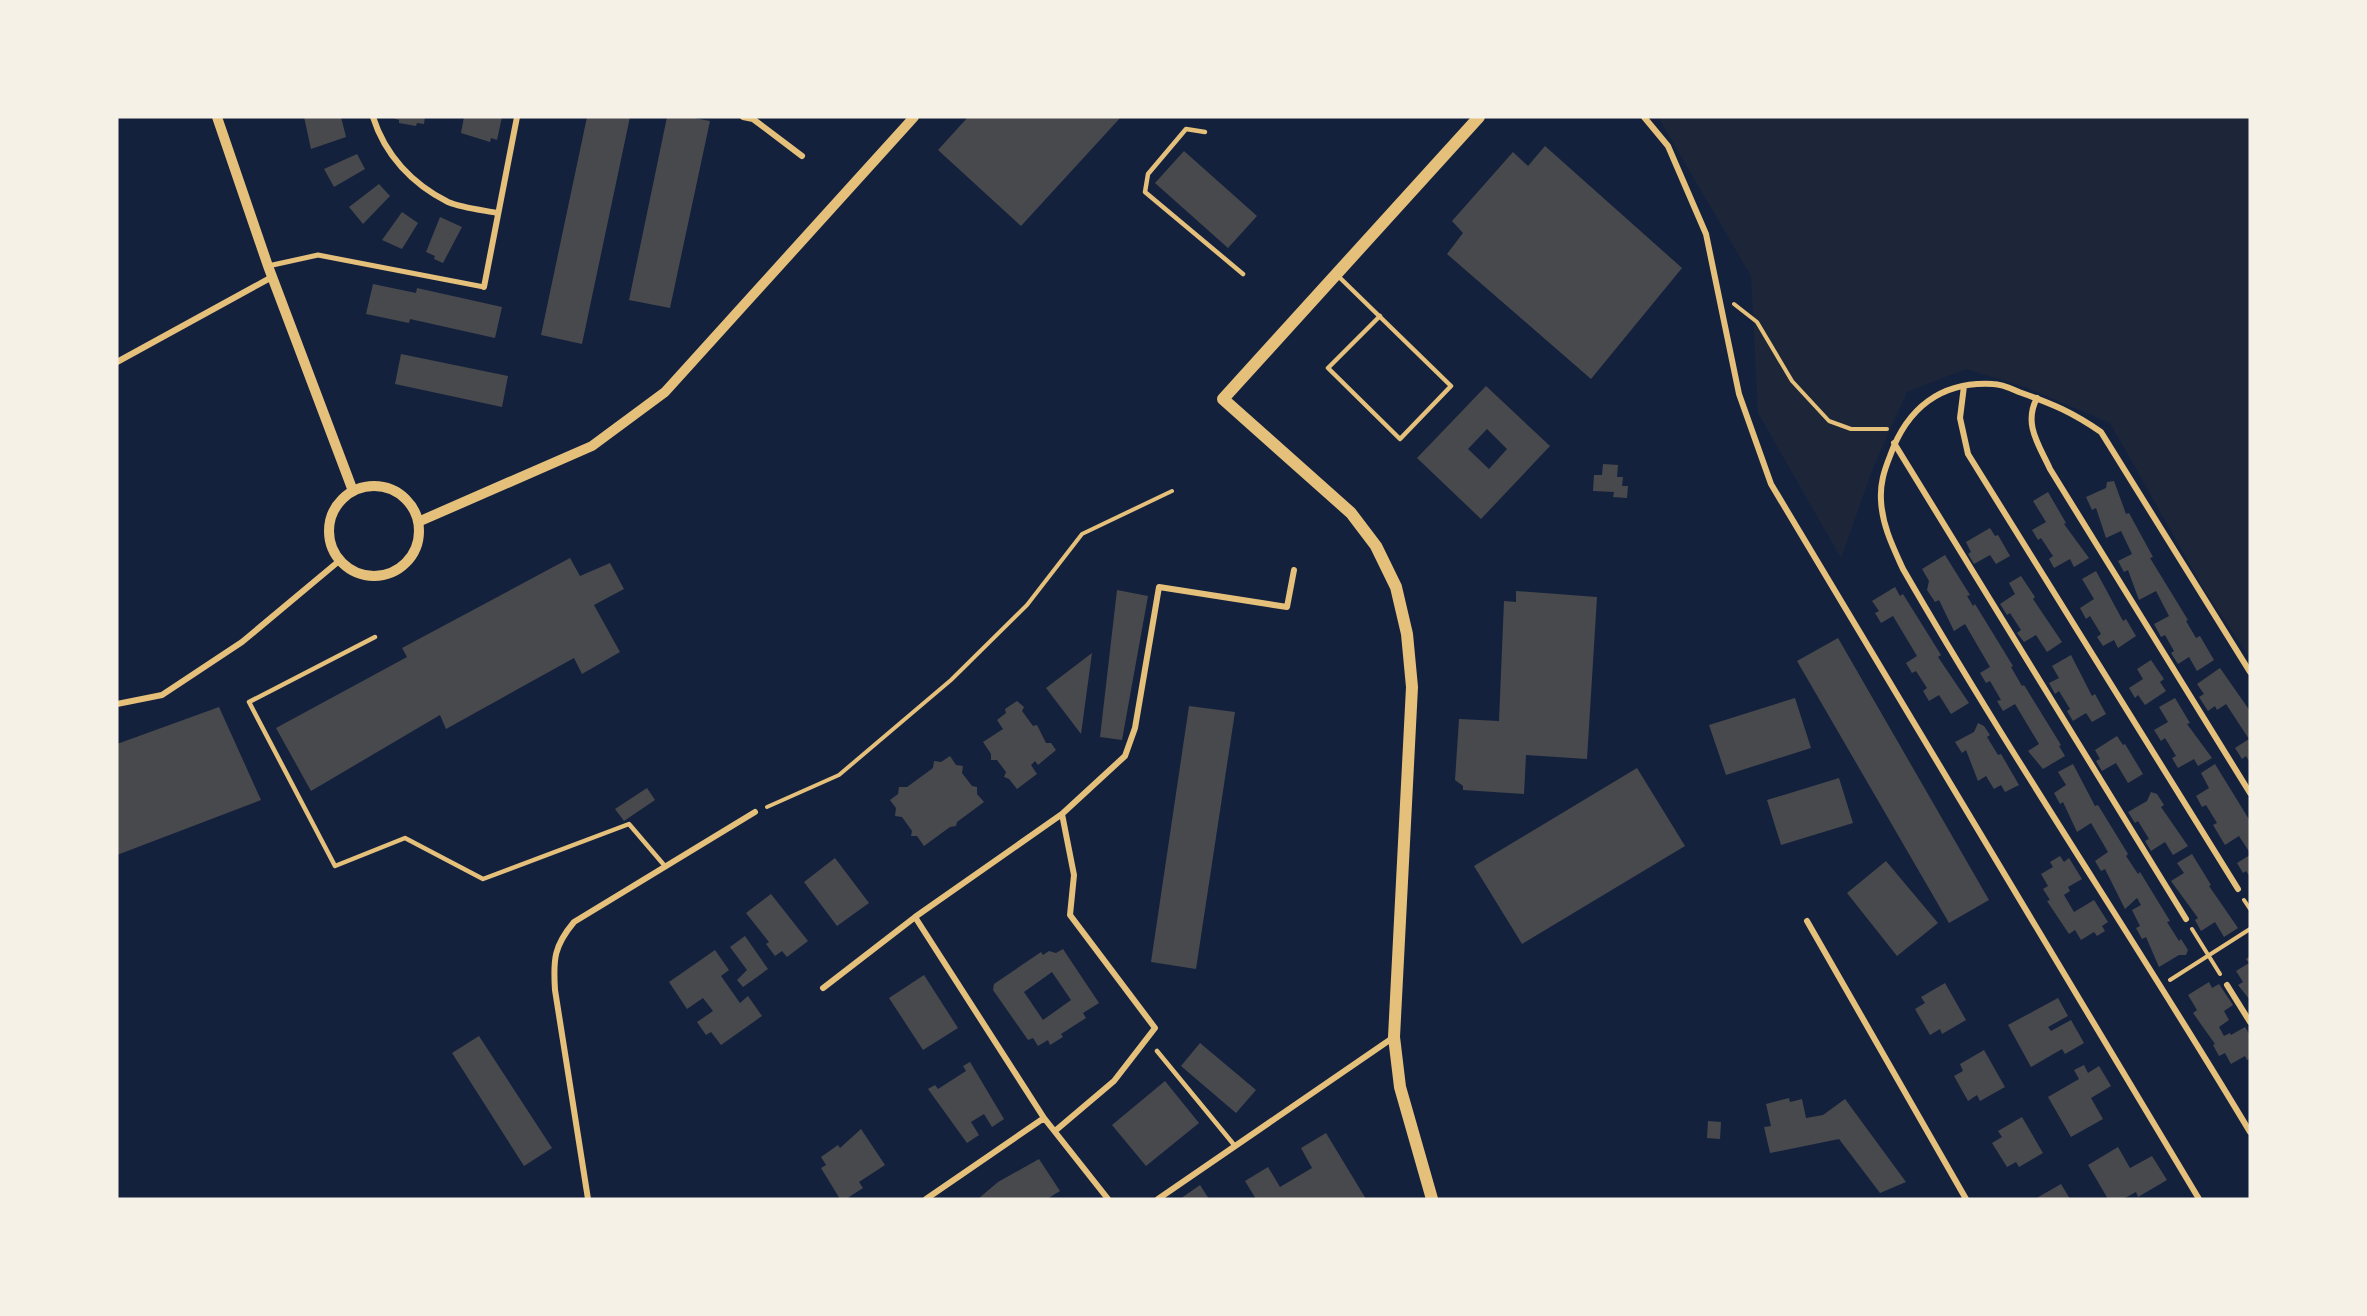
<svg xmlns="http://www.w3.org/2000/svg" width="2367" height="1316" font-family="Manrope,sans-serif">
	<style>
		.green { fill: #1d2539 }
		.building { fill: #48494c; fill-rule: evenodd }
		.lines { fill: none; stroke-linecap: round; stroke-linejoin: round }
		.path { stroke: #e5c07b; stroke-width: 4 }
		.service { stroke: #e5c07b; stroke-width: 4.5 }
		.pedestrian { stroke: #e5c07b; stroke-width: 5 }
		.minor { stroke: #e5c07b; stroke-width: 6 }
		.tertiary { stroke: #e5c07b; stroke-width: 10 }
		.secondary { stroke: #e5c07b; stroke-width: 12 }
	</style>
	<rect width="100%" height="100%" fill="#14213d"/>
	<path class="green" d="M1658 117H2250V658L2205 591 2110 423 2028 388 1966 369 1907 392 1873 468 1841 558 1758 413 1751 276Z"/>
	<path class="building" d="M304 117H341L346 137 311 149Z
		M390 117H425L424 124 417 123 416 126 399 123V120Z
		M464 117H502L497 140 491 138 490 142 461 133Z
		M587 117H630L582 344 541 335Z
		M667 117H689L710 121 670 308 629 300Z
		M968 117H1121L1021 226 938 150Z
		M1545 146 1682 268 1591 379 1447 254 1463 233 1452 221 1513 152 1528 166Z
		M1184 151 1257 216 1228 248 1155 183Z
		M357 154 365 169 334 187 324 169Z
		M379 184 390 196 363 224 349 207Z
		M402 212 418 223 402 249 382 240Z
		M440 217 462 227 443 263 434 259 435 256 426 252Z
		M373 284 416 293 417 288 502 307 495 338 410 319 409 323 366 314Z
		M401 354 508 376 502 407 395 384Z
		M1486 386 1550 446 1481 519 1417 458ZM1487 429 1507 449 1489 469 1468 449Z
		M1603 464 1618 465 1617 477H1623L1622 486H1628L1627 498 1613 497 1614 492 1593 491 1594 475H1602Z
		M2114 481 2126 514 2129 513 2153 557 2150 558 2188 620 2186 621 2196 638 2200 636 2214 660 2197 671 2189 657 2178 664 2171 653 2174 651 2165 635 2161 637 2154 624 2169 616 2156 591 2139 600 2128 570 2124 572 2118 561 2132 554 2121 531 2106 538 2096 508 2092 510 2086 497 2106 488 2107 482Z
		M2048 492 2066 523 2064 524 2089 558 2074 567 2070 559 2054 568 2049 559 2053 556 2041 538 2038 540 2032 530 2046 522 2033 501Z
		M1990 528 1995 536 1998 535 2010 556 1996 564 1990 555 1974 564 1968 554 1971 552 1966 542Z
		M1945 555 1970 595 1967 596 1973 606 1975 604 2013 666 2011 667 2022 686 2024 685 2061 745 2059 746 2065 756 2043 769 2028 751 2039 744 2015 704 2003 711 1997 701 2001 700 1990 681 1986 683 1980 673 1990 667 1965 624 1954 631 1939 600 1935 602 1927 590 1929 581 1922 569Z
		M570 558 580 576 610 563 624 589 594 605 620 652 582 674 574 658 446 729 440 715 311 791 276 728 407 657 402 648Z
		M2096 571 2123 621 2126 619 2136 636 2118 648 2114 640 2103 646 2097 637 2101 634 2090 616 2086 619 2080 608 2094 599 2082 579Z
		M2021 576 2035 597 2033 599 2062 642 2047 652 2036 635 2024 642 2017 633 2021 630 2010 613 2007 615 2000 604 2015 594 2009 583Z
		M1895 587 1900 596 1903 594 1941 655 1938 657 1969 703 1951 714 1939 695 1929 701 1923 691 1927 688 1916 671 1912 673 1906 663 1917 656 1893 616 1881 623 1875 613 1879 611 1872 601Z
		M1117 590 1148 596 1122 740 1100 737Z
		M1516 591 1597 597 1587 759 1526 755 1524 794 1463 790V786L1455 780 1459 719 1499 721 1504 601 1516 602Z
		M1838 638 1989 900 1949 923 1797 661Z
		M1092 653 1081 734 1046 688Z
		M2071 655 2092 696 2095 694 2106 714 2092 722 2086 713 2073 721 2067 711 2070 709 2059 691 2055 694 2049 683 2059 678 2052 666Z
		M2151 660 2164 679 2160 682 2166 691 2145 705 2138 695 2135 698 2129 688 2143 679 2137 669Z
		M2220 668 2250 711V763L2246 756 2242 759 2235 748 2249 739 2226 704 2217 710 2215 706 2208 711 2199 697 2204 694 2197 684Z
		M1795 698 1811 748 1726 775 1709 725Z
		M2175 698 2190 723 2187 724 2212 758 2198 766 2194 759 2178 768 2172 758 2176 756 2165 738 2161 741 2154 730 2168 722 2159 707Z
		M1017 701 1024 707 1022 711 1033 726 1037 725 1046 743H1051L1056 750 1038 765 1035 761 1031 765 1037 774 1017 789 1009 779 1004 777 1006 772 997 760H991V754L983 742 1003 729 997 720 1006 713 1005 709Z
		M1189 706 1235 712 1196 969 1151 962Z
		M219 707 261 800 117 855V744Z
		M1978 723 1984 726 1990 735 1987 737 1998 755 2001 754 2019 785 2005 792 2001 785 1994 789 1986 776 1978 781 1966 750 1962 753 1955 742 1974 732Z
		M2117 736 2123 745 2125 744 2143 774 2128 783 2116 763 2102 771 2096 761 2100 759 2095 750Z
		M950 756 956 765 963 766 962 773 972 786 977 787V794L984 802 957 822 956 826 950 827 924 846 917 836H911L912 831 902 817 895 816 896 808 890 800 898 794 899 787H907L933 768 934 761 941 762Z
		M2073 764 2095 806 2098 805 2128 854 2126 856 2138 874 2140 872 2170 921 2167 922 2179 941 2181 939 2188 950 2186 955H2179L2159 967 2146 937 2142 939 2136 928 2140 926 2132 910 2141 905 2137 898 2125 909 2105 869 2101 871 2095 861 2108 852 2091 823 2077 832 2063 802 2060 804 2054 793 2066 785 2058 772Z
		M2215 764 2250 821V853L2239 836 2225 845 2213 825 2217 823 2206 805 2202 807 2196 796 2209 788 2201 773Z
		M1637 768 1685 846 1522 944 1474 866Z
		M1839 778 1853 823 1781 845 1767 800Z
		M647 788 655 800 624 821 615 809Z
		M2151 792 2157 794 2164 805 2161 807 2188 846 2173 855 2165 842 2151 851 2145 841 2149 839 2138 821 2135 823 2128 812 2147 801Z
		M2192 854 2211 885 2209 886 2238 928 2224 937 2215 922 2201 931 2195 920 2198 918 2171 881 2184 873 2177 863Z
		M2250 855V877L2246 871 2243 873 2237 863Z
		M2060 856 2064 862 2069 858 2082 879 2068 887 2070 891 2064 895 2074 912 2094 900 2108 922 2102 926 2105 931 2097 936 2094 932 2081 940 2075 930 2069 934 2047 901 2050 900 2043 889 2048 886 2041 874 2053 867 2050 862Z
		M835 858 869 903 837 926 804 882Z
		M1886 861 1938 923 1897 956 1847 893Z
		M771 894 808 941 787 957 782 951 775 956 766 944 769 942 746 913Z
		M745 936 768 969 743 987 737 980 747 970 730 947Z
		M1063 949 1099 1003 1083 1013 1086 1018 1061 1034 1063 1037 1050 1045 1048 1040 1038 1046 1033 1038 1028 1040 993 990 994 984 1041 952 1043 955 1049 951 1056 953ZM1052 972 1071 1000 1043 1020 1024 992Z
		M715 950 729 970 721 976 740 1003 748 996 762 1016 721 1045 711 1032 706 1035 697 1022 713 1011 703 998 687 1009 669 982Z
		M2250 956V1000L2238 985 2243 982 2236 971 2249 963 2246 959Z
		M924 975 958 1028 923 1050 889 998Z
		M2209 982 2212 988 2219 984 2233 1005 2224 1011 2229 1020 2219 1027 2224 1036 2230 1033 2231 1035 2245 1027 2250 1035V1058L2247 1060 2245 1056 2231 1064 2225 1053 2219 1056 2213 1045 2215 1044 2193 1013 2197 1010 2188 995Z
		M1945 983 1966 1020 1942 1034 1940 1029 1930 1035 1915 1009 1925 1003 1921 997Z
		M2058 998 2068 1016 2048 1027 2051 1031 2071 1020 2084 1043 2065 1054 2062 1049 2031 1067 2008 1025Z
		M479 1036 552 1148 524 1166 452 1053Z
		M1200 1043 1256 1090 1236 1113 1181 1066Z
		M1984 1050 2005 1087 1980 1101 1977 1095 1968 1101 1954 1076 1963 1071 1960 1064Z
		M970 1062 1004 1119 992 1127 984 1114 971 1122 979 1135 967 1143 928 1089 935 1085 938 1089 966 1071 963 1066Z
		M2084 1065 2088 1073 2099 1066 2111 1086 2091 1098 2103 1119 2071 1137 2048 1097 2079 1079 2074 1070Z
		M1165 1081 1199 1123 1146 1166 1112 1125Z
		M1789 1098 1790 1102 1802 1099 1806 1118 1823 1115 1845 1099 1906 1182 1880 1193 1839 1139 1770 1153 1764 1127 1771 1126 1766 1104Z
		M2022 1117 2043 1153 2019 1167 2016 1162 2007 1167 1992 1143 2002 1137 1998 1131Z
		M1708 1121 1721 1122 1720 1139 1707 1138Z
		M861 1129 885 1165 859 1182 863 1188 846 1199H840L821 1168 826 1165 821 1157 838 1145 840 1148Z
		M1326 1133 1366 1199H1256L1245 1181 1268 1167 1280 1187 1312 1168 1301 1148Z
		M2118 1147 2130 1168 2152 1156 2167 1180 2138 1197 2136 1192 2123 1199H2108L2088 1165Z
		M1039 1159 1060 1191 1047 1199H978L998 1182Z
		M2061 1184 2070 1199H2035Z
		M1200 1185 1209 1199H1180Z"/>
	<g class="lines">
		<path class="path" d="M1734 304 1757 322 1792 381 1829 421 1851 429H1887
			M767 807 839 775 951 680 1027 605 1082 534 1172 491
			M2244 900 2250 909
			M2192 929 2220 974
			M2170 980 2250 929"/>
		<path class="service" d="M1205 132 1186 129 1148 174 1145 192 1243 274
			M1336 274 1451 386 1400 439 1328 368 1380 316
			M375 637 249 702 335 866 405 838 483 879 629 824 664 865
			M1157 1051 1235 1146"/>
		<path class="pedestrian" d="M268 266 318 255 484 287"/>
		<path class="minor" d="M373 117C385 155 412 184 448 202 462 208 482 210 498 213
			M743 117 753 119 802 156
			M1644 117 1668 146 1706 234 1739 394 1771 484 2199 1199
			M484 287 517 117
			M117 362 272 277
			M1964 386 1960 418 1968 454 2238 889
			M2037 398C2023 424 2039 445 2050 469L2250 793
			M1894 443 2186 919
			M2250 672 2101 432C2072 412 2053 404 2019 392 2012 389 2002 384 1993 384 1941 381 1907 408 1890 456 1884 471 1880 484 1881 500 1882 525 1893 547 1903 569 2013 760 2137 943 2250 1132
			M117 704 162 695 242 642 339 561
			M915 917 1044 1118 1108 1199
			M1807 921 1966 1199
			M2227 985 2250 1022
			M823 988 915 917 1062 814 1125 756 1135 728 1159 587 1287 607 1294 570
			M1055 1131 1114 1081 1155 1028 1070 915 1074 875 1062 814
			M588 1199 555 990C553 959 554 946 574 922L755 812
			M926 1199 1044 1118
			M1158 1199 1394 1037"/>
		<path class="tertiary" d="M217 117 268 266 353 491
			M329 531a45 45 0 1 1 90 0a45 45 0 1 1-90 0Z
			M418 522 592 446 665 392 914 117"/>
		<path class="secondary" d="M1432 1199 1400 1087 1394 1037 1412 687 1407 634 1396 587 1376 546 1351 513 1223 399 1479 117"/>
	</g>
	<rect width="2367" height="1316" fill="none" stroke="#f6f1e7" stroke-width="237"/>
</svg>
